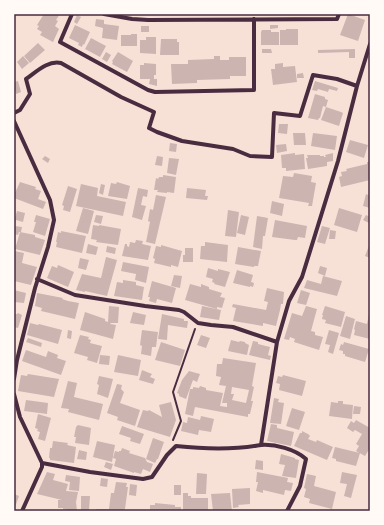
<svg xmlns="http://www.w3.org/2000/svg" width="384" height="525" font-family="'Noto Serif',serif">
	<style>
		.building { fill: #ccb4b1; fill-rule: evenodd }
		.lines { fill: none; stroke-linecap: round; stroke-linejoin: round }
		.path { stroke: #4a2c40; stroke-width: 2 }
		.minor { stroke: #4a2c40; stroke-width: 4 }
		.neatline { fill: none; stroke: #4a2c40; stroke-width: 1.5 }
	</style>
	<rect width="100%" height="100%" fill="#f7e1d7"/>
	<path class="building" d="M44 14H60L56 20 58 21 55 26 59 29 53 42 40 35 42 32 37 29 39 26 37 25Z
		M348 14 365 20 358 41 340 35Z
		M77 15 81 17 77 24 74 22Z
		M96 19 104 20V24L119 26 117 40 102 38 103 28 95 26Z
		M75 25 90 32 84 45 83 44 82 47 78 45 79 43 69 38Z
		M270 25H278V28L270 29Z
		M141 26H149V32H141Z
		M286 29H298V45H280V30H286Z
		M262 30H271V32H279V45H261V32Z
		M131 34H137V46H121V35H131Z
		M146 37H156V54L140 53V40H146Z
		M91 38 106 46 100 57 85 49Z
		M161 39H177V42H179V55H160Z
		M38 43 45 50 30 63 24 56Z
		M262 49H271L272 53H262Z
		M355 49V58H349V52L318 53V50Z
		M106 52 111 55 107 62 102 59Z
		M118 52 133 61 127 72 112 64 113 62 112 61Z
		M23 56 29 63 22 69 17 62Z
		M214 56H220V60H229V57H246V76H230V79L197 80V83L172 84 171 64H188V60L214 59Z
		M144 63 156 64V75H154V79H157V86L149 84 150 79H140V65H144Z
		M283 63V67L295 66 297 82 273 85 271 69H275V64Z
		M303 73 304 78H297V74Z
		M18 81 21 92 16 94 14 82Z
		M315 81 338 88 337 91 329 89 328 92 318 89 317 91 312 90Z
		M315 94 325 97V99L328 100 326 107 323 106 320 118H319L318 120 308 118Z
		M326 107 341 112 343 113 339 126 321 120Z
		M279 124H288L287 134 278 133Z
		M293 133H305L306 145H294Z
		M313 133 337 136 335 150 311 146Z
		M350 140 368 145 364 158 346 152Z
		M170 143 177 144 176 152 169 151Z
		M286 144 287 151 277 153 276 145Z
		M295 153V155L304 154 305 169 286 171V168H282L281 155Z
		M333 153V161L327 162V166L308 169 306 158H308L307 155H320V156H324V157H326L325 155Z
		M45 156 50 159 48 163 42 159Z
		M157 156 163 157 162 166 155 165Z
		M169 158 179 159 176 175 167 173Z
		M367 162H370V180L341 187 339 177 342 176 341 172 347 171 346 169 367 164Z
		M294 173 312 176 311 182 316 183 312 206H308L309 203 279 198 283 176 293 177Z
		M163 175 176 177 174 193 167 192V193L157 192 158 190H154L156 178 158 179 159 177H163Z
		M20 182 36 187 35 189 41 191 38 199 46 202 43 209 14 198V195Z
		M117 182 130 186 127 199 108 196 111 183 116 184Z
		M81 184 98 188 97 196 126 202 123 216 76 206Z
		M101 184 105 185 103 195 99 193Z
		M68 186 77 189 70 212 63 210 64 206 62 205Z
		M138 188 148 190 147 197 143 196 141 205 146 206 142 220 132 217Z
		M187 188 206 190 205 196H208L207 200 186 198Z
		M366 194 370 196V208L363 206Z
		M156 195 166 197 155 244 146 242 150 222 148 221 150 209 153 210Z
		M272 201 284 204 282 216 270 213Z
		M83 208 94 211 88 234 76 231Z
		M339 208 362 215 357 232 334 225Z
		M228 210 239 212 236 237 225 236Z
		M17 211 25 213 23 222 16 220 15 226 22 227 21 232H19L18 235 14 234V218H15Z
		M36 215 50 219 45 236 33 232 36 222H34Z
		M96 215 103 216 101 224 94 222Z
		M241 215 249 217 245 235 237 233Z
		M366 215 370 217 369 223 363 220Z
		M257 216 268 218 265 236H263L262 249 253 247Z
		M275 220 307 226 305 238 298 237 297 240H295L272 237Z
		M93 225 99 226V225L121 229 118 245 96 242 97 240 91 239Z
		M322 226 330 228 325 244 317 242Z
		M330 230 336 231 335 239H329Z
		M61 231 86 236 82 253 56 247 57 242H56L58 232 61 233Z
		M20 232 35 235V237L45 240 40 255 15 249Z
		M136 240 143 241 142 244 151 246 148 260 122 256 125 244H127V246L129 247 130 242 135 243Z
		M205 242 228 245 227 262 200 259 201 246H205Z
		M370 243V258L365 256Z
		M88 244 98 247 96 255 86 253Z
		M161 245 182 251 178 267 171 265V267L154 263 155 259 153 258 156 246 161 247Z
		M107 246 116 248 115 254 106 252Z
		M238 247 261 251 258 266H254V267L235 264Z
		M185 248H193V262H183V255H185Z
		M15 251 24 253 22 263 37 267 31 285 14 281Z
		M106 257 117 260 107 296 85 291V292L76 290 82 274 101 278Z
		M80 258 89 260 86 270 78 268Z
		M123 262 149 267 146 283 135 280 136 274 121 271Z
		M58 265 74 272 68 287 47 278 52 266 57 268Z
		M320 266 327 268 325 276 318 273Z
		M208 268 218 271V269L230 272 225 287 214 284 215 283 212 282 213 279 206 277Z
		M237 270 253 275 251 282 254 283 253 287 250 286V287L233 283Z
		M174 275 182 276 180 288 171 286Z
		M323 276 342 281 337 296 304 288 307 280 321 284Z
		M123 280 136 282V285L144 287 142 300 114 296 117 282 123 283Z
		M152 281 176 288 172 303 157 299 156 303 149 301 150 297H148Z
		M190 284 201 287V284L209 287V289L222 293 220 297 225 298 222 308 217 307V309L185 300Z
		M267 288 284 292 283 304H281L280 310 276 326 263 323V326L233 321 236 308 232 307 233 304 266 310 268 302 264 301Z
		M14 290 26 293 24 303 14 302Z
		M301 290 310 293 306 305 297 303Z
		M37 293 63 298 62 299 68 301 79 303 75 319 41 311 42 308 35 306Z
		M109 306 119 307 118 323H111L110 324 116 325 113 339 80 330 85 312 105 319V321L108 322Z
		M202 306 221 310 219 320 200 317Z
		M306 306 317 309 311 331 315 332V335L323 337 319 350 294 342 295 339 290 337 289 340 284 339 292 313 302 316Z
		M325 306 345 312 341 327 325 323 326 320 322 319 323 315H322Z
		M133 312 146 315 144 325 130 323Z
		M18 313 22 315 18 328 14 327V314H17Z
		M162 314 184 319V321H188L187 328 168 325 167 340 158 339Z
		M369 314 370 339 354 335 355 330 354 329 356 321 367 324Z
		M346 316 355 319 350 339 340 336Z
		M30 323 38 325 39 324 62 330 58 344 27 335Z
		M68 330 72 331 71 339 67 338Z
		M142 330 158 332 156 347H152L151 356 141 354 142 346 140 345Z
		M329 330 339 333 333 354 328 352 330 345 325 344Z
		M80 335 89 337 88 339 91 340 90 343 102 346 97 363 87 360 88 357 74 353Z
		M201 335 210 338 206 348 197 345Z
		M28 338 42 343 41 347 26 342Z
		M231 340 239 342 240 341 245 342V343L249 345 247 355 228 351Z
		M253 341 258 342V344L270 347 268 355 271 356 270 360 249 355Z
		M161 342 185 350 180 366 155 360Z
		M344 342 369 349 365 362 345 356V354H343V351L339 350 341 344 343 345Z
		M26 350 46 357 48 351 58 355 57 358 66 361 61 375 22 361Z
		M100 355 110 356 109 365 99 364Z
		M118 355 141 360 138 376 114 372Z
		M223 358 256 363 252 386 254 387 251 401H253L250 414H248V417L195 407 193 416 185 414 190 389H193V387L199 388 200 386 206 388V390L223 393 220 406 227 407V403H222L226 386 219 385 221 377 216 376 217 364H222ZM232 387 249 390 246 403 232 400 234 394H231Z
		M142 370 152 374 150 377 155 379 153 384 139 380Z
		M189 371 200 374 197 382 193 380 186 399 179 396V394L177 393 182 380Z
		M28 374 59 379 54 397 18 391 21 375 27 376Z
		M283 375 306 381 302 396 279 390 280 384 276 383 278 376 282 377Z
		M99 376 113 379 108 398 97 394 99 385 97 384Z
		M68 381 77 383 74 397 103 404 99 420 68 412 69 409 61 408Z
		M117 384 122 385 121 389 124 392 120 403 140 410 135 426 117 420 118 417 107 413Z
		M274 398 279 399 278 402 284 403 281 424 270 423Z
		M26 400 48 403 47 414 24 411Z
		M338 401H343V404L353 405 352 419 329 416 331 402 338 403Z
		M171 402 176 420 170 437 137 427 143 410 148 411 149 410 162 417 159 405Z
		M354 406 361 407 360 414H353Z
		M292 408 305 412 299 430 286 426Z
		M38 414 51 418 45 441 38 439 40 432 37 431 38 429 35 428Z
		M201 416 214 419 211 432 199 430 198 435 181 431 183 422 187 423 188 417 200 420Z
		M356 420 370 428V448L365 456 356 451 359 446 356 444 362 434 355 430 353 432 347 428 351 421 354 423Z
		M271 424 277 425V428L294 432 291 446 267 441Z
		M78 425 91 428 89 445 75 443 76 437H74L76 427Z
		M122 426 144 434 140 444 130 441 131 438 119 434Z
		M302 431 308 434 310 436 308 439 316 442 317 440 333 447 327 460 294 446 300 433H302Z
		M153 438 164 442 158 459H157L155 463 146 459Z
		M53 441 68 443 67 445 76 447 74 463 50 460V458H49L50 448H52Z
		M97 441 115 445 112 462 93 457Z
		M335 447 360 453 356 466 336 461V459L332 458Z
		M122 448 130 451 129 453 145 458 147 462 153 464 150 472 143 469 141 474 134 472V473L114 466 116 459 113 458 115 451 119 452V451H121Z
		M79 450 87 452 86 460 77 459Z
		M281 454 295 458V459L299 460 296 478 282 476 285 465 279 464Z
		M256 460 263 461V470L255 469Z
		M106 462 113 464 111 470 104 467Z
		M47 472 55 474 53 480 68 484 66 491 78 492 76 502 77 511H67V510L63 509V508H58V500H62L37 494Z
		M257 472 288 478 287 482 293 483 291 491 285 490 284 495 263 490V493L256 491 258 482H256Z
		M342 472 357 475 351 498 344 496 347 484 340 483Z
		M197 473 207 474 206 494H196Z
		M307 474 316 476 314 486 336 492 332 509 309 503 310 499 304 497 306 489 304 488Z
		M66 475 80 477 79 491 69 490 70 482 65 481Z
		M101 478 108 479 107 487 100 486Z
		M116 482 127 483 126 487H128L125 509H124V511H96V509H109L111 493H114Z
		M130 484 137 485 136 496 129 495Z
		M174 485H181V495H174Z
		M250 488V504L238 505 239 507 233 508 232 489Z
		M183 493H188V496H191V498H208V511H183Z
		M230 493 232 511H213L211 494Z
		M14 494 19 496 14 510Z
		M81 496H90L89 511H81Z
		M155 503 175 505V507H181V511H150V505H155Z"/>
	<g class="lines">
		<path class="path" d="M173 440 181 421 173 392 195 329"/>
		<path class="minor" d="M72 14 60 42 148 90 155 92 254 90V19
			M104 14 132 19 148 20 337 19 339 14
			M14 113 20 110 30 94 26 79C36 72 48 60 61 63L121 97 154 112 149 128 157 132 182 141 233 149 250 156 272 157 274 113 300 116 313 75 337 79 357 86
			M14 121 50 200 54 220 48 247 35 288 17 360 14 379
			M37 279 75 295 145 306 179 310 184 312 198 323 211 325 233 327 277 342
			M14 394 20 417 42 463V467L22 511
			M42 463 90 472 143 479 152 477 167 455 176 446C204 449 233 450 261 445
			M287 511 300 486 306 459C295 449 275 444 261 445L277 342 289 301 302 277 338 161 357 86 370 44"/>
	</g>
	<rect width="384" height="525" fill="none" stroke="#fffaf5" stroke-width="30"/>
	<rect x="15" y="15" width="354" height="495" class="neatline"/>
</svg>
